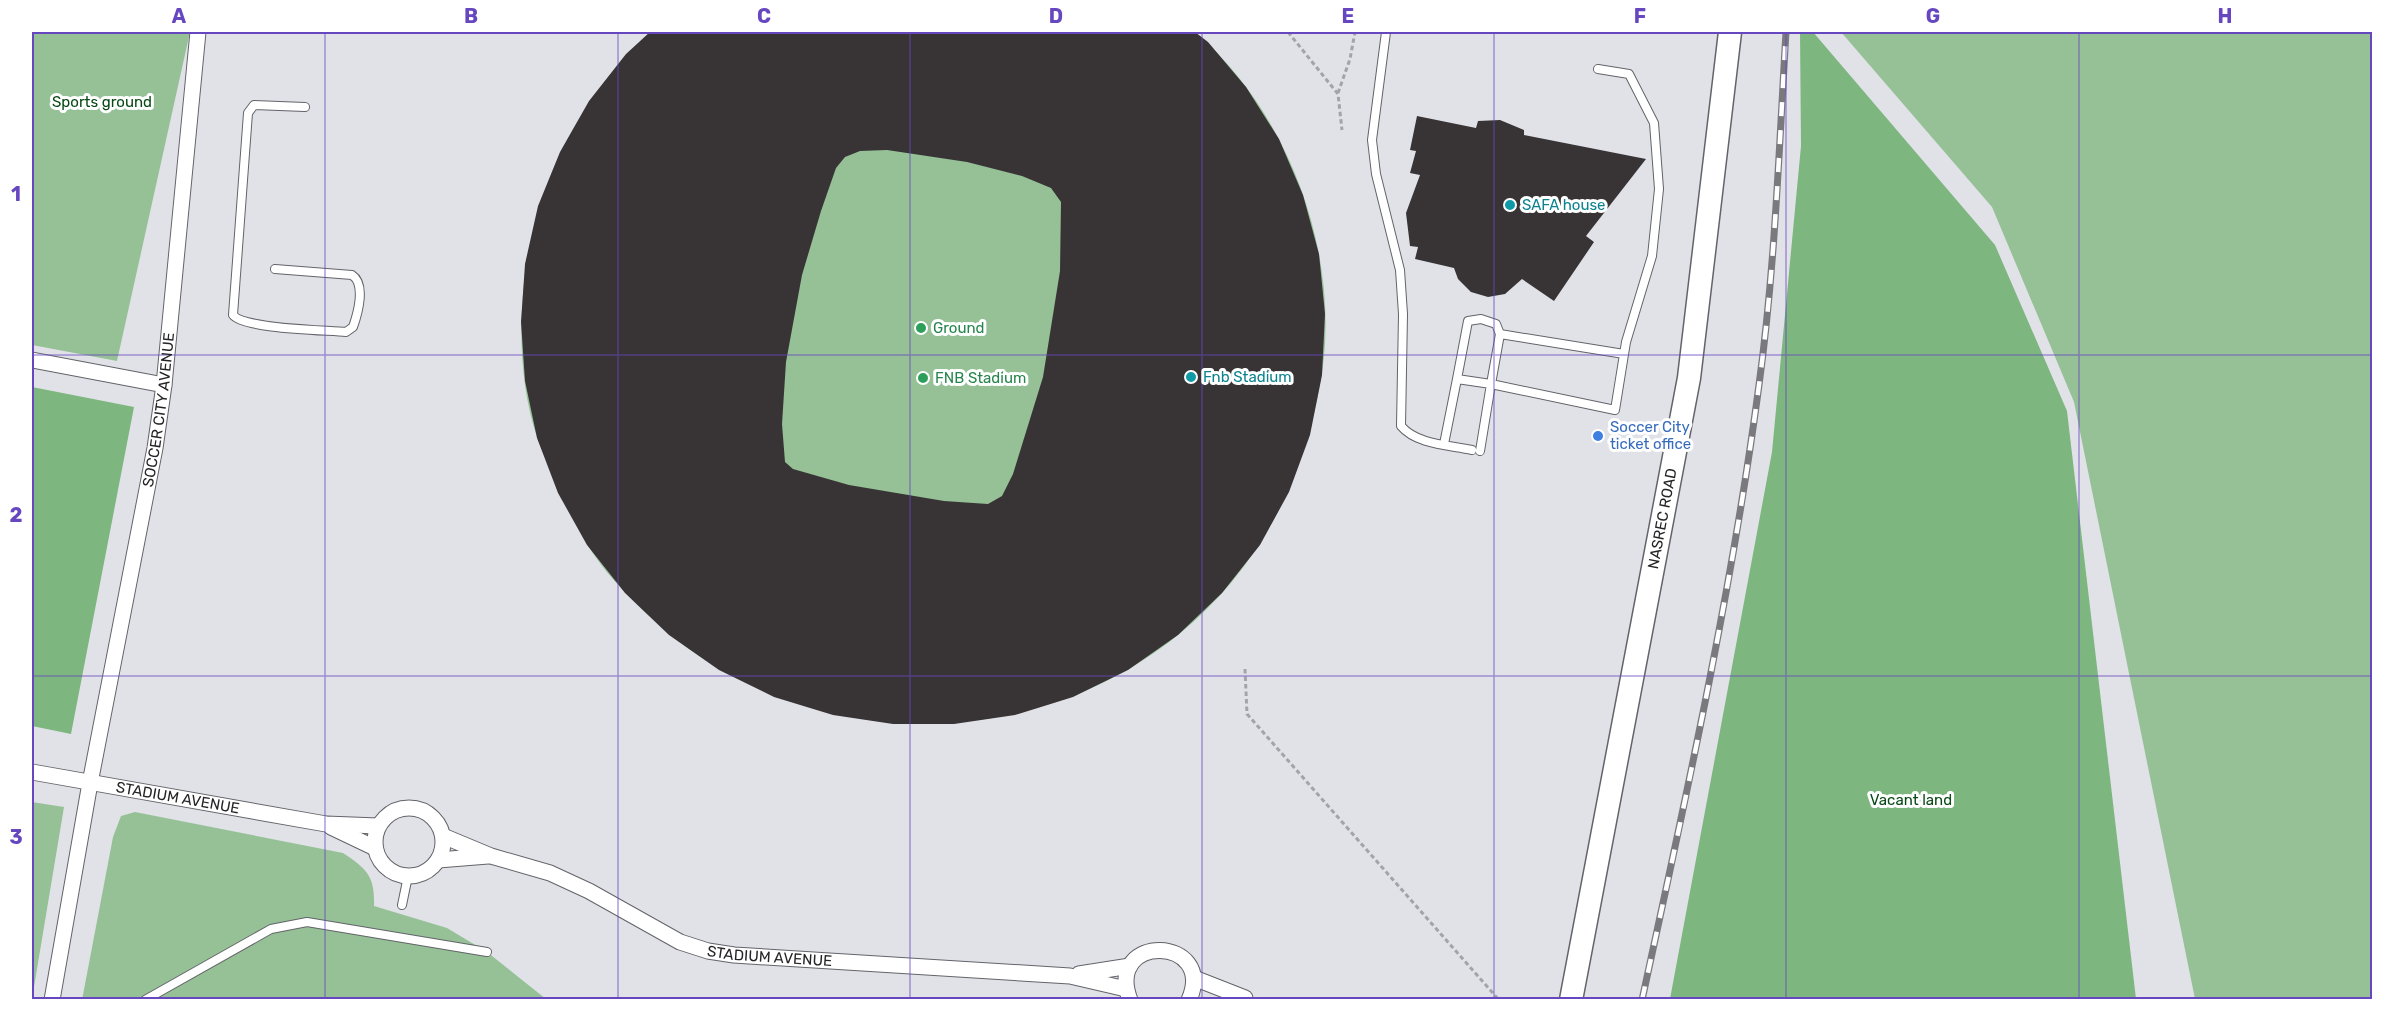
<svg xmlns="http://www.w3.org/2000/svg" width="2404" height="1031" font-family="Rubik,sans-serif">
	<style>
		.green { fill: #96c197 }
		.forest { fill: #7db67f }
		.building { fill: #383436; fill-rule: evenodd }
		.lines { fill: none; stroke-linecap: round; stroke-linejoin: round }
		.service-casing { stroke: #636469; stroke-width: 10 }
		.minor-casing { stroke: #636469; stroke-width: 17 }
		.secondary-casing { stroke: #636469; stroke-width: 25 }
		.path { stroke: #a3a4a8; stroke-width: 3; stroke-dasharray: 4.5 3; stroke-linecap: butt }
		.service { stroke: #fff; stroke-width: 8 }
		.minor { stroke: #fff; stroke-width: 15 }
		.secondary { stroke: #fff; stroke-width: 22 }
		.rail-casing { stroke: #7a7a7e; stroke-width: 7 }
		.rail { stroke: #fff; stroke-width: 4.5; stroke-dasharray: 14; stroke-linecap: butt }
		.grid { fill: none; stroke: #6747c0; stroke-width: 1.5; stroke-opacity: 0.55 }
		.culture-dot { fill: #0f9aa8; stroke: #fff; stroke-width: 2 }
		.leisure-dot { fill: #2e9e5b; stroke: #fff; stroke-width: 2 }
		.shop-dot { fill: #3f7fe0; stroke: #fff; stroke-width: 2 }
		.labels { text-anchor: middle; stroke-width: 6; stroke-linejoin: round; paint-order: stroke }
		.park-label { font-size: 15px; fill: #084915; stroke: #fff }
		.culture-label { font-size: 15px; fill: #0d838f; stroke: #fff; text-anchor: start }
		.leisure-label { font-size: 15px; fill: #27864d; stroke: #fff; text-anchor: start }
		.street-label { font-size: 15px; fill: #252527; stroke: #fff }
		.shop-label { font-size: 15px; fill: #366cbe; stroke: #fff; text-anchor: start }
		.neatline { fill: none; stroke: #6747c0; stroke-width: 2 }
		.grid-label { font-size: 20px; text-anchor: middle; font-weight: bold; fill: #6747c0 }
	</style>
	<rect width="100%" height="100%" fill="#e1e2e8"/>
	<path class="green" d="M32 32H190L117 361 32 345Z
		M650 32H1195C1292 115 1345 264 1319 390 1300 487 1256 572 1178 635 1024 760 792 752 648 615 626 594 601 569 586 542 578 528 572 513 565 498 556 479 544 458 537 437 522 392 519 341 523 294 531 193 576 101 650 32Z
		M1841 32H2372V999H2195L2074 402 1992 207Z
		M32 802 64 807 32 999Z
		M135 812 343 853C367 869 375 876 374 906L447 928 487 952 546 999 82 1000 113 837 121 816Z"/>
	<path class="forest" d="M1800 32H1813L1995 245 2067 411 2136 999H1670L1772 452 1801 146Z
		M32 387 134 407 71 734 32 726Z"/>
	<path class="building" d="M650 32H1195L1208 42 1246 87 1279 139 1303 195 1319 254 1325 314 1322 375 1310 435 1289 492 1260 545 1222 593 1178 635 1128 670 1073 697 1015 715 954 724H893L833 715 774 697 719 670 669 635 625 593 587 545 558 493 537 438 525 381 521 322 525 264 538 206 560 152 589 101 626 54ZM887 150 967 162 1022 176 1051 188 1061 202 1060 271 1043 377 1013 474 1002 496 988 504 944 501 849 485 793 469 785 462 782 424 786 362 802 275 821 211 836 168 845 157 860 151Z
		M1417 116 1476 128 1478 121 1500 120 1524 130V135L1646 159 1586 236 1594 242 1554 301 1522 279 1505 294 1488 297 1471 292 1458 279 1454 268 1415 259 1418 247 1410 246 1406 213 1420 175 1410 173 1416 151 1410 150Z"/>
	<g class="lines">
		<g class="service-casing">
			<path id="service" d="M1386 32 1372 140 1376 174 1400 270 1403 314 1401 426C1417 445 1450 445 1472 450
				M275 269 352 275C366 284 358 313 353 327L346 332C325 330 244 329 233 315L248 113 254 105 305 107
				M1457 379 1468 321 1481 319 1496 324 1500 334
				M1444 444 1457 379 1491 384 1500 334 1624 354
				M1480 451 1491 384 1615 410 1626 342 1652 256 1659 189 1654 123 1629 74 1598 69
				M402 905 408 876
				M145 1000 271 929 307 922 487 952"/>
		</g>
		<g class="minor-casing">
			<g id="minor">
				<path d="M32 360 164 385"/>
				<path id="s1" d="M32 772 326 824 378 826"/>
				<circle cx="409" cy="842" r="34"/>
				<path d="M331 827 375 848"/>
				<path id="s2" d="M443 836 491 856 550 873 589 891 680 942 708 951 734 955 1070 976 1126 989"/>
				<path d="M438 860 488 856"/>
				<path d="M1079 974 1130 966"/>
				<path d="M1194 978 1245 998"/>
				<path id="s3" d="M52 1000 90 783 155 448 164 385 198 32"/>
				<path d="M1130 1000C1104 932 1217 936 1189 1000"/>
			</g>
		</g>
		<g class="secondary-casing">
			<g id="secondary">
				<path id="s4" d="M1571 1000 1689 378 1730 32"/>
			</g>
		</g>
		<path class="path" d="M1288 32 1338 94 1342 130
			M1338 93 1350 59 1355 32
			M1245 669 1247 714 1499 1000"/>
		<use href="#service" class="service"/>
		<use href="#minor" class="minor"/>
		<use href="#secondary" class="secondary"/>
		<g class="rail-casing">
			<path id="rail" d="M1642 1000C1686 797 1732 590 1759 385 1775 268 1779 149 1786 32"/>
		</g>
		<use href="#rail" class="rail"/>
	</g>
	<path class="grid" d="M325 32V1000M618 32V1000M910 32V1000M1202 32V1000M1494 32V1000M1786 32V1000M2079 32V1000M32 355H2372M32 676H2372"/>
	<g class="culture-dot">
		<circle cx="1510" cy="205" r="6"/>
		<circle cx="1191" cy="377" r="6"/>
	</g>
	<g class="leisure-dot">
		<circle cx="921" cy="328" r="6"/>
		<circle cx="923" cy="378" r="6"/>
	</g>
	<circle class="shop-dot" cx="1598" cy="436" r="6"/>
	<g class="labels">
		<g class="park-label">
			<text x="102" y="107">Sports ground</text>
			<text x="1911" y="805">Vacant land</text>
		</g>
		<g class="culture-label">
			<text x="1522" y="210">SAFA house</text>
			<text x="1203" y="382">Fnb Stadium</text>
		</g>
		<g class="leisure-label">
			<text x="933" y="333">Ground</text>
			<text x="935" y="383">FNB Stadium</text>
		</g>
		<g class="street-label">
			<text dy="5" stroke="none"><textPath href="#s3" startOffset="600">SOCCER CITY AVENUE</textPath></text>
			<text dy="5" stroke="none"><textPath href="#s4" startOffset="490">NASREC ROAD</textPath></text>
			<text dy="5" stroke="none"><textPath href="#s1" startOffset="148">STADIUM AVENUE</textPath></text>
			<text dy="5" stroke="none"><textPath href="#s2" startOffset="352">STADIUM AVENUE</textPath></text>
		</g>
		<g class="shop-label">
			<text x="1610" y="432">Soccer City<tspan x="1610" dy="17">ticket office</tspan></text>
		</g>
	</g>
	<rect width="2404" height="1031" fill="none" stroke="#ffffff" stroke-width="66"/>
	<rect x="33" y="33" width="2338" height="965" class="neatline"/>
	<g class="grid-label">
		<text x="179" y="23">A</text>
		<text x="471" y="23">B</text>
		<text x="764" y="23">C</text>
		<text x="1056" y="23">D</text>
		<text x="1348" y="23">E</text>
		<text x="1640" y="23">F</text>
		<text x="1933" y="23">G</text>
		<text x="2225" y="23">H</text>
		<text x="16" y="201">1</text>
		<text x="16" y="522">2</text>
		<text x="16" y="844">3</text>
	</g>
</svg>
